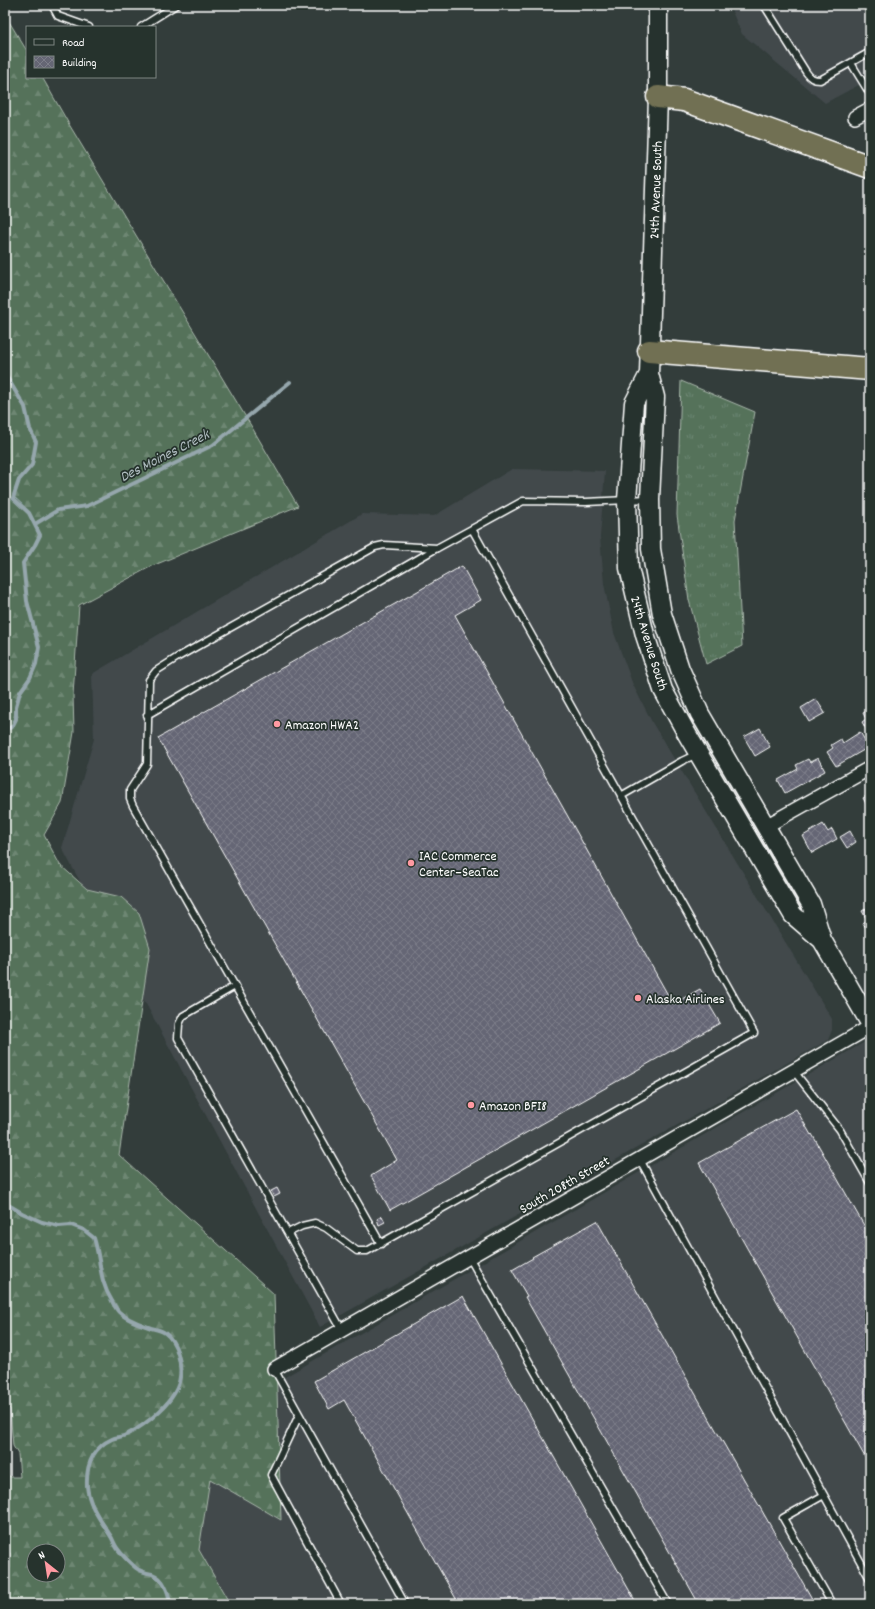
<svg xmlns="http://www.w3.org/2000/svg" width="875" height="1609" font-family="Dekko,sans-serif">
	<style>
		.built { fill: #42494c }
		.grass { fill: url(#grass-tufts); stroke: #aab8ac }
		.forest { fill: url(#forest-firs); stroke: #aab8ac; fill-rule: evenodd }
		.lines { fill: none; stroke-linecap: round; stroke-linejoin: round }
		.stream { stroke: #96a7ad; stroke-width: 4 }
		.building { fill: url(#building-cross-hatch); stroke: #fff }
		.lane-casing { stroke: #fff; stroke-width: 9 }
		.street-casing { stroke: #fff; stroke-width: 16 }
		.secondary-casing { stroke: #fff; stroke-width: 21 }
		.highway-casing { stroke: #fff; stroke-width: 25 }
		.lane { stroke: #26332d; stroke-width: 6 }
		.street { stroke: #26332d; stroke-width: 13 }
		.secondary { stroke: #26332d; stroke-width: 18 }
		.highway { stroke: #716f52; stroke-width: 22 }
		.poi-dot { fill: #ff9aa2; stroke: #26332d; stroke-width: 1.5 }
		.labels { text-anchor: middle; stroke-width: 3.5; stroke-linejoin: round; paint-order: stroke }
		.street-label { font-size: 14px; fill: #fff; stroke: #26332d }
		.poi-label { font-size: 14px; fill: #fff; stroke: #26332d; text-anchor: start }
		.water-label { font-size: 15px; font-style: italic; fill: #b0bdc1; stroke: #26332d }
	</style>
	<defs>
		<pattern id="grass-tufts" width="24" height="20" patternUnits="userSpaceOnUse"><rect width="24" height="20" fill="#54725a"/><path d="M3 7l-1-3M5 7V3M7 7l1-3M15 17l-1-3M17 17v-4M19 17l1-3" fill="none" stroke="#6e8773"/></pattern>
		<pattern id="forest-firs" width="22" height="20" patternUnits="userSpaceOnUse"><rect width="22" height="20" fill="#54725a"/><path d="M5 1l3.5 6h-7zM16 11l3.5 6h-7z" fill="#6e8773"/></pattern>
		<pattern id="building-cross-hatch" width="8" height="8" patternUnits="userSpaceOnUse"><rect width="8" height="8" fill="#656674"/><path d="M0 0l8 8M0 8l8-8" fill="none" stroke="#7c7d89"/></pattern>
	</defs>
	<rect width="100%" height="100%" fill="#333d3b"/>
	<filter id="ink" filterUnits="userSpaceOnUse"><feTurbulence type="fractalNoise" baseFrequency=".025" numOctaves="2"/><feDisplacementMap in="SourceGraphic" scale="8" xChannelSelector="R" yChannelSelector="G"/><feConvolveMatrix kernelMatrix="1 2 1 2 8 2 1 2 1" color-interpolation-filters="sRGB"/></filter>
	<g filter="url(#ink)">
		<path class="built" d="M729 5H870V79L825 103 742 34Z
			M512 469 605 471 600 537 604 584 614 633 633 685 653 724 832 1019V1030L828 1040 320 1327 62 848 94 739 92 674 362 514 434 516Z
			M870 1039V1604H294L291 1599 282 1604H177L110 1478Z"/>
		<path class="grass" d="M681 381 755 412 735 520 742 646 706 664 689 600 677 515Z"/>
		<path class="forest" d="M5 15 27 51V77H42L70 126 250 424 298 506 152 566 79 605 73 695 74 732 62 803 44 835 60 865 87 889 121 897 139 913 150 948 119 1155 274 1294 281 1520 210 1479 199 1550 230 1604H5V1578L10 1568V1553L5 1552V1474L11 1477H20L18 1454 13 1446 10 1409 5 1405ZM34 1551H58V1575H34Z"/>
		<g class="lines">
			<path class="stream" d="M5 374 25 407 30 429 36 442 32 465 19 480 13 498 29 513 40 535 35 545 23 563 27 601 39 647 36 664 30 678 20 692 16 707V719L12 727 5 729
				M35 524 58 510 87 506 213 445 290 382
				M5 1203 22 1213 42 1222 59 1226 71 1225 84 1230 94 1238C101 1260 99 1281 112 1301 114 1305 116 1309 119 1312 127 1320 140 1324 151 1328 155 1329 161 1330 165 1333 177 1342 182 1363 180 1377 178 1400 146 1425 126 1435 122 1437 116 1437 112 1439 92 1448 86 1466 87 1486 89 1506 100 1519 110 1535 113 1539 114 1544 117 1548 122 1555 129 1562 136 1568 141 1572 146 1573 152 1574 164 1578 169 1593 170 1604"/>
		</g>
		<path class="building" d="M462 566 481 600 455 615 673 1004 700 989 720 1023 390 1210 371 1176 397 1160 158 738Z
			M816 699 825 713 809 722 801 708Z
			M870 709V736L862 722 866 719 863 713Z
			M760 728 770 747 755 756 744 737Z
			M860 732 869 747 836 766 827 752 833 748 831 745 841 739 843 743Z
			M818 758 825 771 785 793 778 780 798 769 796 765 808 759 810 762Z
			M870 794V811L863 798Z
			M823 824 828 832 832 829 837 839 812 853 803 836Z
			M850 831 856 842 847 848 840 837Z
			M870 906V932L869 933 863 923 867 920 862 911Z
			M796 1109 811 1135 812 1134 870 1236V1466L699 1163Z
			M277 1188 280 1194 274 1197 271 1191Z
			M382 1216 385 1222 379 1225 377 1219Z
			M597 1221 815 1604H699L525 1297 527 1296 512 1270 533 1258 532 1257Z
			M463 1296 464 1298 637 1604H459L344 1400 329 1409 314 1381Z"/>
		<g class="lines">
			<g class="lane-casing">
				<path id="lane" d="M52 5 58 16 89 27
					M764 5 806 72C810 78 813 80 820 80L870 52
					M141 27 176 5
					M851 63 870 94
					M147 715 437 548 523 501 586 502 648 499
					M621 796 682 761 697 754
					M235 986 183 1016 179 1024 178 1038 342 1330
					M793 1070 840 1130 870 1183
					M639 1158 870 1579
					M288 1233 302 1226 315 1223 326 1228 357 1251H367L754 1033 472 529
					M381 1244 133 806 130 799V790L147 764 149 680 156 671 178 657 375 547 384 545 437 548
					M469 1257 668 1604
					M274 1369 405 1604
					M299 1415 271 1475 341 1604
					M824 1495 783 1518 832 1604"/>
			</g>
			<g class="street-casing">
				<path id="street" d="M855 117 870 109
					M766 826 870 768
					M274 1369 870 1027"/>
			</g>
			<g class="secondary-casing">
				<path id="secondary" d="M658 5V97L649 374 655 397 650 499 651 549 662 614 680 669 700 714 811 904 822 940 870 1023
					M649 374 634 403 627 500 629 568 645 635 663 690 687 734 793 915 822 940"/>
			</g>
			<g class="highway-casing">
				<path id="highway" d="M658 97 684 100 870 167
					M649 351 870 369"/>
			</g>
			<use href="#lane" class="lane"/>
			<use href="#street" class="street"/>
			<use href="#secondary" class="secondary"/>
			<use href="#highway" class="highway"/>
		</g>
	</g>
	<g class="poi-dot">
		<circle cx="277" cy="724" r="4"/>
		<circle cx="411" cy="863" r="4"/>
		<circle cx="638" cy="998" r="4"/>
		<circle cx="471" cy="1105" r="4"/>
	</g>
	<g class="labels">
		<g class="street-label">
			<text transform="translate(655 190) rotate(-88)" y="5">24th Avenue South</text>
			<text transform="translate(650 643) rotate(73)" y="5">24th Avenue South</text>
			<text transform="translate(564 1184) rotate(-30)" y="5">South 208th Street</text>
		</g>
		<g class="poi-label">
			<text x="285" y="729">Amazon HWA2</text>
			<text x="419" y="860">IAC Commerce<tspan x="419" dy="16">Center–SeaTac</tspan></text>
			<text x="646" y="1003">Alaska Airlines</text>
			<text x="479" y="1110">Amazon BFI8</text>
		</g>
		<g class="water-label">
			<text transform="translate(164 455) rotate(-27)" y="5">Des Moines Creek</text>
		</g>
	</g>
	<rect width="875" height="1609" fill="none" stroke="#26332d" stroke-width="20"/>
	<rect x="10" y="10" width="855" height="1589" fill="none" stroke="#fff" stroke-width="1.5" filter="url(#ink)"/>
	<rect x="26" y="26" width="130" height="52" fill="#26332d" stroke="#7d8581"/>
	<rect x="34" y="39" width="20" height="6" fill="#26332d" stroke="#7d8581"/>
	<text x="62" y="46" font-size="12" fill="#ffffff">Road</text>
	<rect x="34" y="56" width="20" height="12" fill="url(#building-cross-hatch)" stroke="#7d8581"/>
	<text x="62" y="66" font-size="12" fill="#ffffff">Building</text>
	<g transform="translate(46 1563) rotate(330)"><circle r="19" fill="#26332d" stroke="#7d8581"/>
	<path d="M0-3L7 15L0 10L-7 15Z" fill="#ff9aa2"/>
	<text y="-6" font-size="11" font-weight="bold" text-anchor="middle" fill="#ffffff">N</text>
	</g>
</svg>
